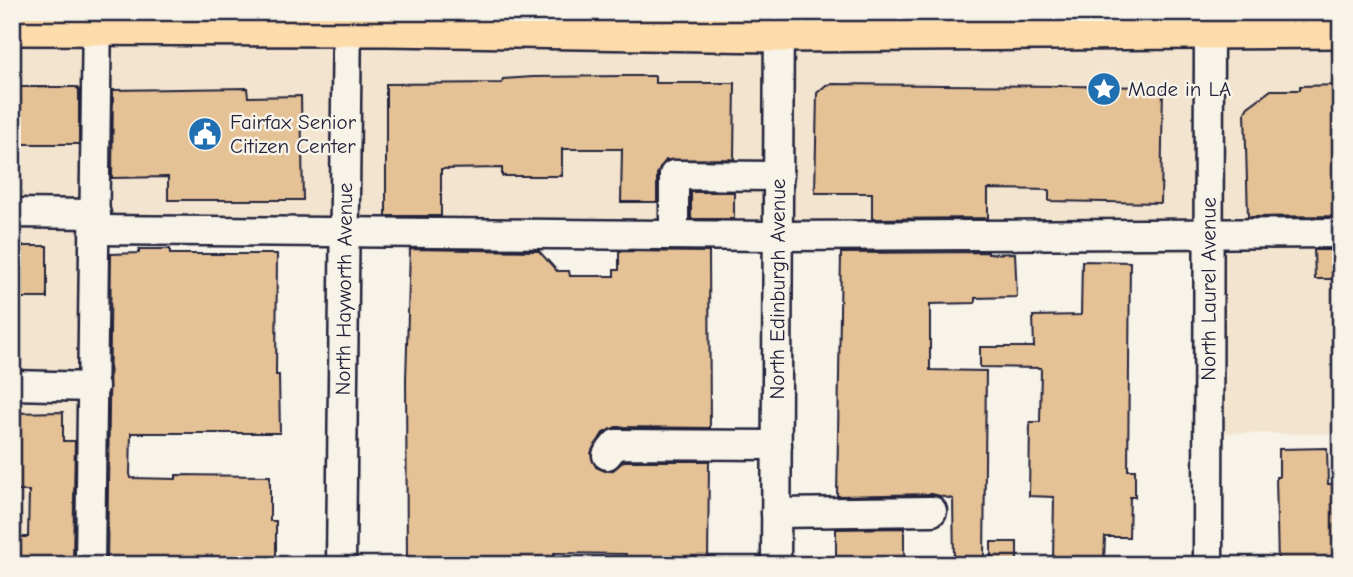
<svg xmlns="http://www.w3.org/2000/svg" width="1353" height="577" font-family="'Comic Neue',sans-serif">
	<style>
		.built { fill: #f2e4cf }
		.building { fill: #e5c196; stroke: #22223b; stroke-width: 2 }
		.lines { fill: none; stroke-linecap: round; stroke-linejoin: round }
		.minor-casing { stroke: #22223b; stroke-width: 33 }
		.major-casing { stroke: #22223b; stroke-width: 42 }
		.minor { stroke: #f7f3e8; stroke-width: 28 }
		.major { stroke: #fddcac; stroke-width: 37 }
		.labels { text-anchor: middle; stroke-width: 5; stroke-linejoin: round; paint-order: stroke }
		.poi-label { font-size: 21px; fill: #22223b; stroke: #f7f3e8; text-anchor: start }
		.street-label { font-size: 21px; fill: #22223b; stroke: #f7f3e8 }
	</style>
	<rect width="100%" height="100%" fill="#f7f3e8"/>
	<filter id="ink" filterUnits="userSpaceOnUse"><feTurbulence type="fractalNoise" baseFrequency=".0143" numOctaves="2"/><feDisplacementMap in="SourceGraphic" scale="14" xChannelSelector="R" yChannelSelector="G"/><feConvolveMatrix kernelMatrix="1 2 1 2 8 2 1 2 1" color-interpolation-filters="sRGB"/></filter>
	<g filter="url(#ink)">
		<path class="built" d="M12 12H1341V434L1203 433 1206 252 94 246 91 565H12Z"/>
		<path class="building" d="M623 76H655V83H735L734 159 666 160 657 174V202H621L622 149H562V176H502V168L441 169V216H386V84L502 83 503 79 533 77Z
			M832 84 1163 87 1161 203 1049 201V190L988 189V218L872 219V193H815L817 93 826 85Z
			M1341 85V216L1248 217 1245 112 1248 107 1271 90H1300V86Z
			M12 87H76L79 90V144H12Z
			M247 88 248 97 301 96 303 200H168V177L112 178 113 90Z
			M691 192H734V219H691Z
			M12 246H47V298H12Z
			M139 249H170V254H277L276 375H279L280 433H131L130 474 131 478 176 479V475L270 476V521H276V565H107L111 254 139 253Z
			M410 249 539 251 557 271H569L570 276H614V270H619V251L709 252 710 428 616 427 603 433 591 453 596 467 605 471 613 470 624 461H709L708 564H626V554L554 553V561L407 564 406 379Z
			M1314 250H1341V279H1315Z
			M988 252V254L1015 253 1017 297 975 298V303L930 304V370L986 371 984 561H954L953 499 932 494 837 496 841 253Z
			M1082 261 1130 262 1128 470H1135V497H1130L1129 537H1105L1104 560 1053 559 1054 497 1029 496 1030 422H1040L1041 368 980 367V347H1034L1033 316 1081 315Z
			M63 412V441H75L73 563 12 565V537H28L29 491H12V413Z
			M1327 448 1328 484H1341V557H1333V564L1278 565 1276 477H1279V449Z
			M904 528V565H836V529Z
			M991 542H1017V565H991Z"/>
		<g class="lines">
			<g class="minor-casing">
				<g id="minor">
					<path d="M12 213 96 214"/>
					<path d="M96 230 778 236 1341 233"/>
					<path d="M674 235V175L779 176"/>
					<path d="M12 385 94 387"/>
					<path d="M607 455 616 444 777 445"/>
					<path d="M776 513 932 511"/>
					<path d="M90 565 97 12"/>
					<path id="s1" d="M341 565 347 12"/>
					<path id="s2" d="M776 565 779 12"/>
					<path id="s3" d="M1208 565 1209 12"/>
				</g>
			</g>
			<g class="major-casing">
				<path id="major" d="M12 26 386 27 780 33 1341 29"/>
			</g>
			<use href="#minor" class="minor"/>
			<use href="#major" class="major"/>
		</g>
	</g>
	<defs>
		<g id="sight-disc" transform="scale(1.75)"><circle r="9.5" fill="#1f6fb2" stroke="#f7f3e8"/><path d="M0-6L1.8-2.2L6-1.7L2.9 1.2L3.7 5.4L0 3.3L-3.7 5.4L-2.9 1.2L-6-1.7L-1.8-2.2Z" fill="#fff"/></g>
		<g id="civic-disc" transform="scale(1.75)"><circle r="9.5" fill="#1f6fb2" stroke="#f7f3e8"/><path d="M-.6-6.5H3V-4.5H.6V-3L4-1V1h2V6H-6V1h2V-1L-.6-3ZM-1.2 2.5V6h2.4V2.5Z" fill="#fff"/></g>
	</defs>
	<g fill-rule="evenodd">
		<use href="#sight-disc" x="1104" y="89"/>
		<use href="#civic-disc" x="205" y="134"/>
	</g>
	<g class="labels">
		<g class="poi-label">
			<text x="1128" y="96">Made in LA</text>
			<text x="230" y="129">Fairfax Senior<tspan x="230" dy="24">Citizen Center</tspan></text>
		</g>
		<g class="street-label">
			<text dy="7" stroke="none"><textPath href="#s1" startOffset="276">North Hayworth Avenue</textPath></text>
			<text dy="7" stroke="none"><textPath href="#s2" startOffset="276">North Edinburgh Avenue</textPath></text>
			<text dy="7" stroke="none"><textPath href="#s3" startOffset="276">North Laurel Avenue</textPath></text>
		</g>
	</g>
	<rect width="1353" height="577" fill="none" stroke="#f7f3e8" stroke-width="42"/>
	<rect x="21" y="21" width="1311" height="535" fill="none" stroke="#22223b" stroke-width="2.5" filter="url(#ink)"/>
</svg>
